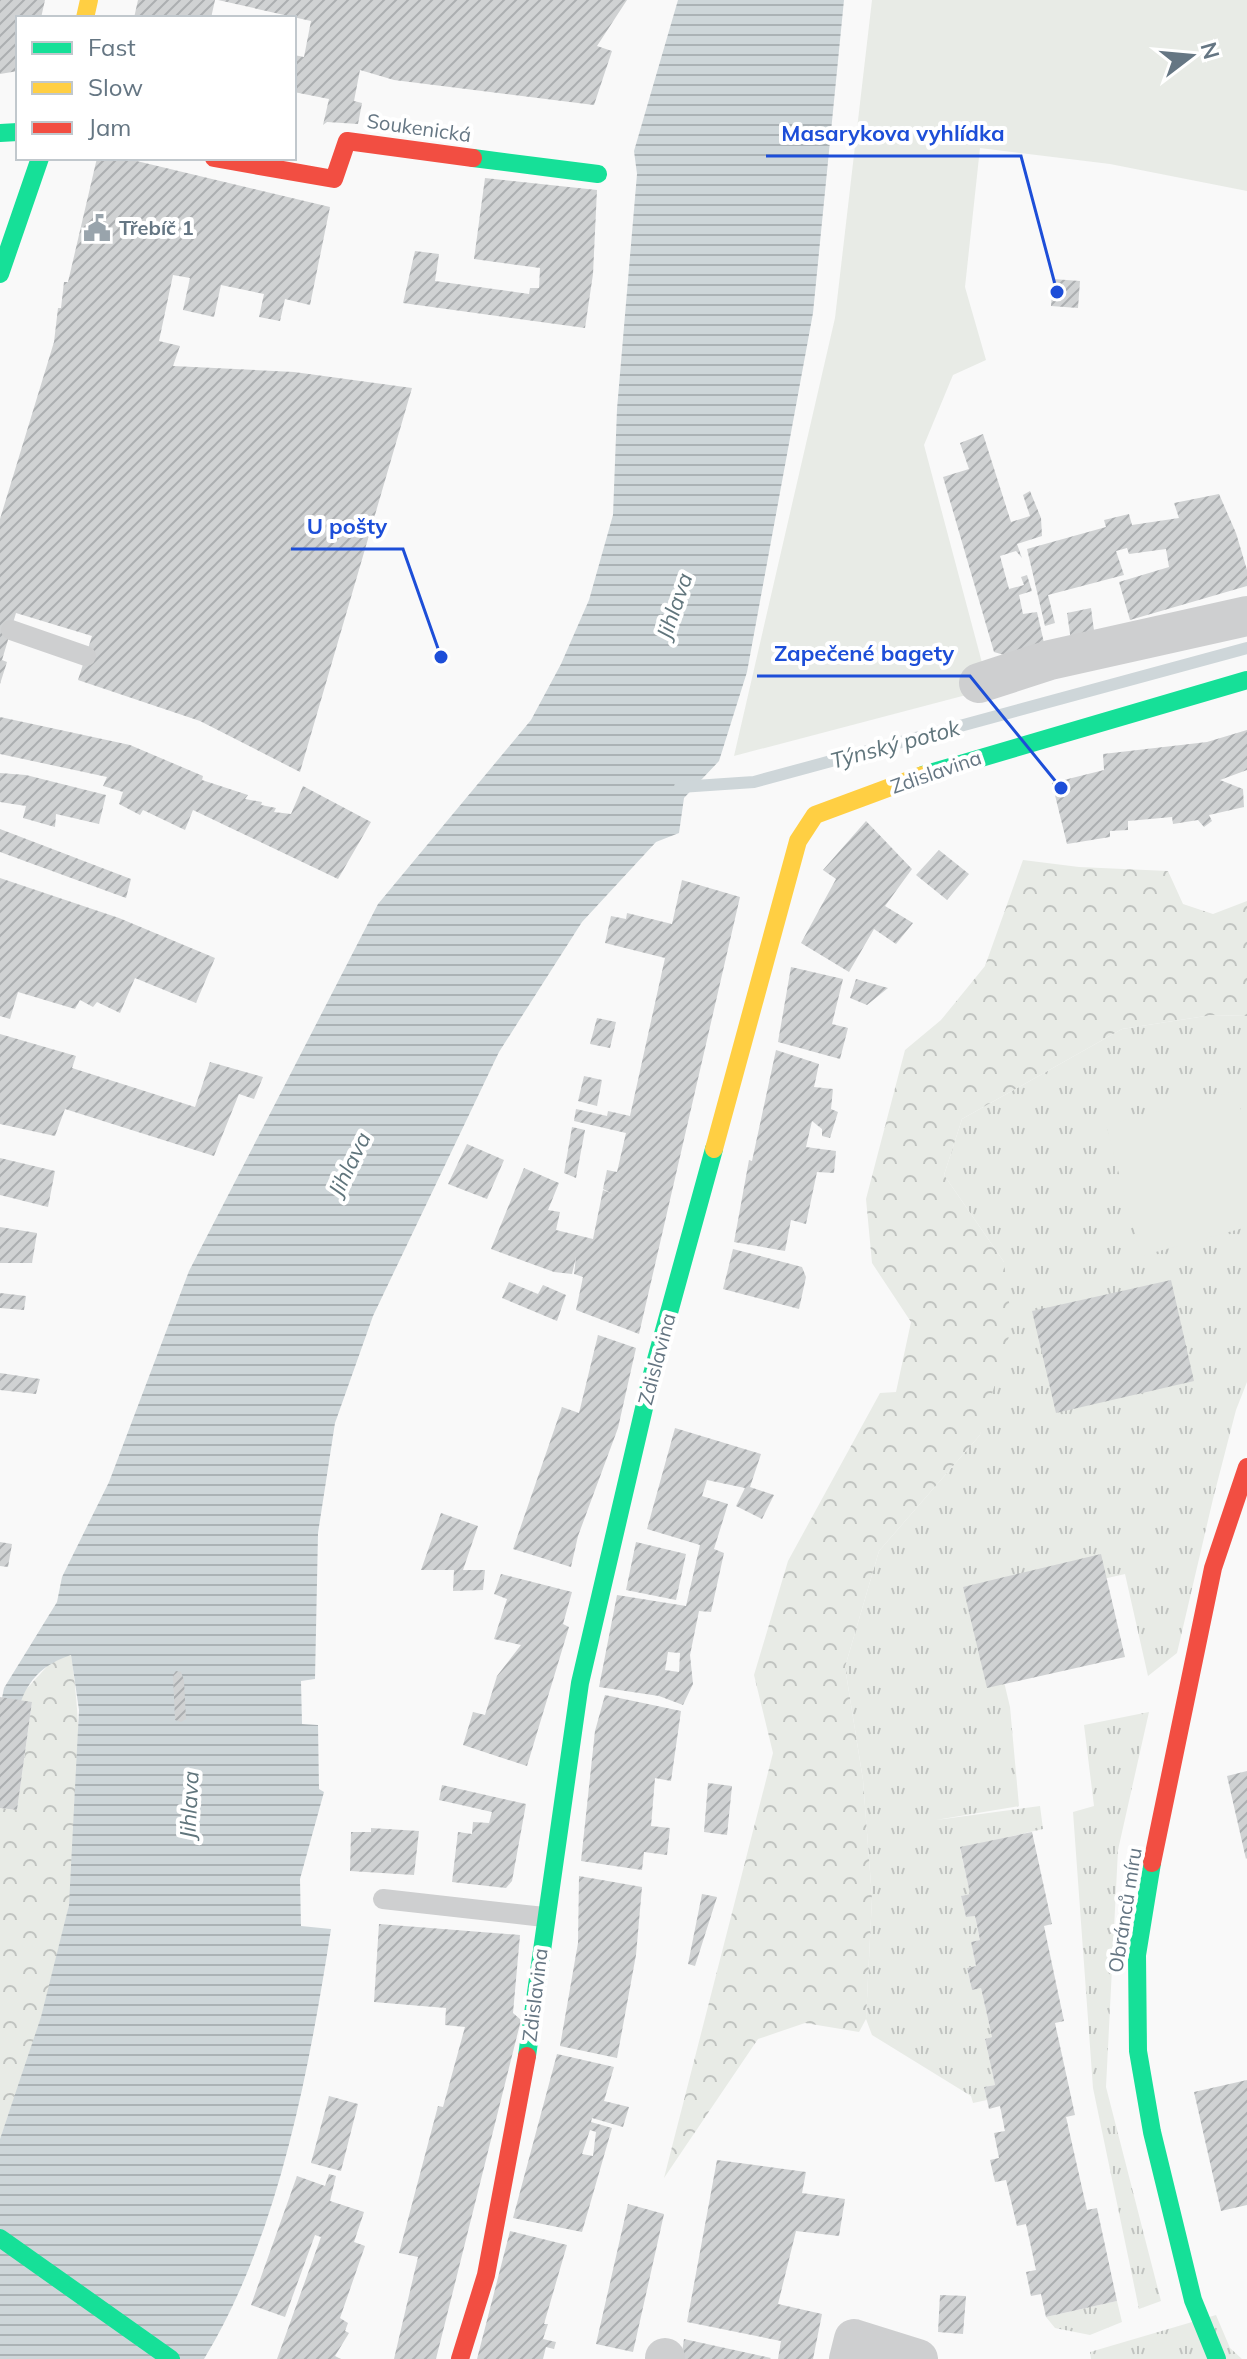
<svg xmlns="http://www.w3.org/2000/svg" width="1247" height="2359" font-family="Mulish,sans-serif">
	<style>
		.grass { fill: url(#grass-tufts) }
		.forest { fill: url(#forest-crowns) }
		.park { fill: #e8ebe6 }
		.water { fill: url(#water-rules) }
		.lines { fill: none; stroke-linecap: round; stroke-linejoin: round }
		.stream { stroke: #ced6d9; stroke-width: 12 }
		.building { fill: url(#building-hatch); fill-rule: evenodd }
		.lane { stroke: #cecfd0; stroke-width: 20 }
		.street { stroke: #cecfd0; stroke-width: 40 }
		.fast { stroke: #16e098; stroke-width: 18 }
		.slow { stroke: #ffcf43; stroke-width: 18 }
		.jam { stroke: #f24e42; stroke-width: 18 }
		.labels { text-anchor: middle; stroke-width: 8; stroke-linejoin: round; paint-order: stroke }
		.street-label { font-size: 20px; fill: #657683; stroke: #fff }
		.poi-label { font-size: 20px; font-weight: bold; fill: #657683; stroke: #fff; text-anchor: start }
		.water-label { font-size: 22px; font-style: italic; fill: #60757c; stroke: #fff }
		.leader { fill: none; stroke: #1d4ed8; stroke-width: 3 }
		.callout-dot { fill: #1d4ed8; stroke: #fff; stroke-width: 3 }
		.callout-label { font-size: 22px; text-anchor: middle; font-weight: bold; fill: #1d4ed8; stroke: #fff; stroke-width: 8; stroke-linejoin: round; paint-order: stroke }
	</style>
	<defs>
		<pattern id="grass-tufts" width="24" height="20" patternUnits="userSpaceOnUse" patternTransform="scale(2)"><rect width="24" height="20" fill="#e8ebe6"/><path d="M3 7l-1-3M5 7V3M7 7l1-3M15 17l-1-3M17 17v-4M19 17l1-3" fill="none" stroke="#c0c3c0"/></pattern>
		<pattern id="forest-crowns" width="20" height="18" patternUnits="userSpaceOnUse" patternTransform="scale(2)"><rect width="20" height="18" fill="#e8ebe6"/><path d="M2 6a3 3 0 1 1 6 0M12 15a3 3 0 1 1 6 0" fill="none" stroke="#c0c3c0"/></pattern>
		<pattern id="water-rules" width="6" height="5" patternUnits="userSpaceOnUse" patternTransform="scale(2)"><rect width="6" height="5" fill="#ced6d9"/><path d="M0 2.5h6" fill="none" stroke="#abb2b5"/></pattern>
		<pattern id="building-hatch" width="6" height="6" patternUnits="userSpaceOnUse" patternTransform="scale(2)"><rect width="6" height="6" fill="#d0d2d3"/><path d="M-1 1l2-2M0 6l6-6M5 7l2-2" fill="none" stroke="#acafb1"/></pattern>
	</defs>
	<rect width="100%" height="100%" fill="#f9f9f9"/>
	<path class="grass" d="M1212 1015 1247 1016V1382L1236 1410 1213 1499 1177 1653 1148 1676 1125 1574 986 1606 1010 1707 1019 1806 936 1820 1040 1806 1043 1829 960 1848 970 1894 961 1896 966 1917 975 1916 980 1940 971 1942 976 1966 967 1968 972 1990 981 1988 992 2037 985 2039 995 2085 984 2087 987 2100 973 2103 971 2096 872 2035 866 2019 872 1898 863 1780 845 1667 879 1551 980 1435 1004 1262 944 1175 962 1119 1122 1029Z
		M1149 1712 1118 1850 1106 2087 1161 2301 1139 2309 1093 2088 1073 1812 1094 1806 1084 1725Z
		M1117 2301 1122 2322 1090 2335 1055 2328 1046 2317Z
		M1216 2315 1230 2348 1242 2359H1091L1090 2352Z"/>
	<path class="forest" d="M1023 860 1079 867 1168 871 1183 904 1213 914 1247 901V1016L1212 1015 1122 1029 962 1119 944 1175 1004 1262 1012 1326 980 1435 879 1551 845 1667 863 1780 872 1898 866 2019 859 2032 805 2023 758 2039 664 2178 773 1753 754 1675 788 1561 880 1393 896 1392 911 1322 872 1263 866 1199 905 1050 941 1020 985 966Z
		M71 1654C83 1736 82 1823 69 1904 57 1984 26 2063 0 2139V1808L17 1810 32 1703 19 1700 20 1696 52 1661Z"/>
	<path class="park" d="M872 0H1247V191L1110 164 980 148 965 287 986 360 953 375 924 445 989 689 734 756 835 318Z
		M1236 1091 1247 1133V1227L1141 1256 1106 1125Z"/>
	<path class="water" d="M678 0H844L813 313 747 672 719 761 684 798 679 833 656 842 582 922 499 1052 373 1316 335 1423 318 1533 315 1679 301 1681 302 1724 318 1725 319 1789 324 1792 300 1879 301 1926 331 1929C309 2070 279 2236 204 2359H0V2139L41 2017 69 1905 79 1710 71 1655C29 1669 20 1695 12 1736L0 1708 4 1688 57 1602 62 1577 109 1482 189 1271 378 904 531 720 561 664 589 600 613 515 617 409 637 174 634 151Z"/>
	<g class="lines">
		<path class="stream" d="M680 787 754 782 1247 648"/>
	</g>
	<path class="building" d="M0 0H45L41 18H18V71L0 74Z
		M138 0H215L211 18H134Z
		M218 0H627L597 46 612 51 594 105 394 80 360 70 354 101 362 103 358 124 327 122 323 125 329 99 294 92V55L304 57 311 21Z
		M97 158H124L330 207 310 305 285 299 280 321 259 317 264 294 221 285 214 317 183 310 190 278 173 275 159 341 180 346 173 366 294 372 412 388 300 772 200 721 78 680 92 636 16 613 2 660 7 662 0 684V519L54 342 58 308H61L64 282H68Z
		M485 178 597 190 593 274 585 328 403 303 415 251 439 254 435 281 529 294 530 288H539L540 268 474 259Z
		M1053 279 1080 281 1078 308 1051 306Z
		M983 434 1011 522 1030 516 1023 495 1030 491 1041 518 1042 536 1017 544 1022 558 1016 551 1000 556 1009 589 1024 585 1021 577 1027 575 1032 591 1019 595 1023 614 1037 612 1044 643 1004 655 994 652 943 477 969 469 960 443Z
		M1219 494 1236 533 1247 570V586L1130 620 1119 582 1169 567 1166 549 1129 554 1127 548 1116 551 1124 575 1048 595 1055 623 1045 626 1027 549 1106 527 1104 520 1129 514 1132 525 1179 518 1174 503Z
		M1091 608 1095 638 1071 641 1067 613Z
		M0 717 130 745 203 776 202 780 248 795 245 799 262 802 261 805 276 808 274 812 291 814 303 786 371 822 338 879 193 810 185 830 143 810 140 815 119 804 123 792 103 786 107 777 0 754Z
		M1247 730V770L1220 780 1243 789 1244 807 1209 815 1212 821 1204 827 1198 820 1173 824 1172 817 1128 821V830L1110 831V837L1067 844 1052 783 1104 770 1103 754 1207 742Z
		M0 773 26 775 106 795 99 824 56 814 55 827 23 818 26 806 0 802Z
		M866 821 912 869 885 906 913 923 896 944 874 929 849 972 801 943 836 879 823 870Z
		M0 829 131 879 126 898 0 852Z
		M939 850 969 874 947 900 916 875Z
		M0 878 119 918 215 958 196 1003 135 978 120 1013 97 1002 93 1007 80 1000 75 1009 18 992 10 1019 0 1016Z
		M682 880 740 897 639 1334 576 1310 583 1277 574 1274 576 1257 572 1274 554 1272 491 1249 524 1168 559 1183 548 1210 560 1212 556 1230 593 1239 603 1190 613 1194 603 1189 607 1170 617 1172 626 1133 574 1121 576 1109 607 1116 608 1111 630 1116 665 958 605 943 611 916 626 919 627 913 672 924Z
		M791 967 843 979 832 1024 848 1028 840 1059 778 1042Z
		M856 979 888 988 867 1005 850 998Z
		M597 1018 616 1022 610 1048 590 1044Z
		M0 1034 76 1056 72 1068 195 1107 210 1062 263 1077 254 1099 239 1094 214 1156 65 1109 55 1136 0 1124Z
		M776 1050 819 1064 814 1087 833 1089 831 1109 838 1112 830 1138 822 1136V1129L812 1121 806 1147 836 1151 834 1173 817 1172 806 1224 791 1220 785 1251 734 1242 749 1160 752 1161Z
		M584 1076 602 1080 597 1106 578 1101Z
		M572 1127 585 1130 576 1178 564 1173Z
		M467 1144 504 1160 487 1199 448 1184Z
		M0 1158 55 1171 48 1207 0 1195Z
		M0 1227 37 1233 32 1263H0Z
		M733 1249 802 1267 806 1277 799 1309 723 1289Z
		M1171 1280 1194 1381 1056 1413 1032 1311Z
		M509 1282 538 1294 543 1285 566 1295 557 1321 502 1298Z
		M0 1293 26 1296 24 1310 0 1308Z
		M598 1335 636 1348 618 1428 578 1536 571 1567 513 1549 562 1407 579 1413Z
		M0 1373 40 1379 36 1394 0 1390Z
		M675 1428 761 1454 750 1487 774 1495 762 1519 736 1506 745 1488 707 1480 702 1496 728 1504 714 1549 724 1553 711 1612 699 1611 690 1655 693 1684 683 1705 659 1696 599 1687 617 1595 686 1606 700 1545 647 1529ZM668 1652 680 1653 679 1672 665 1670Z
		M441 1513 478 1526 463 1570H485L483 1590 453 1591 454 1570H421Z
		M0 1542 12 1544 8 1567 0 1566Z
		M636 1542 686 1554 676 1600 626 1590Z
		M1101 1554 1125 1657 987 1688 963 1587Z
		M501 1574 572 1592 563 1624 569 1627 527 1766 463 1745 473 1712 485 1715 497 1676 521 1645 494 1639 507 1599 494 1594Z
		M176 1671 181 1672 184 1680 186 1719 181 1722 175 1720 173 1675Z
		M605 1695 681 1711 671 1781 655 1778 651 1826 670 1828 667 1855 644 1852 642 1870 581 1861 595 1731Z
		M0 1697 32 1702 17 1810 0 1808Z
		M1247 1771V1858L1246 1859 1227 1776Z
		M708 1783 732 1786 727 1835 704 1832Z
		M442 1785 526 1804 512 1881 506 1888 452 1882 458 1832 472 1834 473 1822 489 1823 492 1812 439 1800Z
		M371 1828 419 1831 414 1875 350 1871 351 1832H371Z
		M1032 1832 1052 1924 1044 1926 1064 2021 1055 2023 1075 2115 1066 2117 1087 2210 1097 2208 1117 2301 1046 2317 1041 2294 1031 2296 1026 2272 1036 2270 1026 2224 1017 2226 1006 2180 995 2182 990 2160 999 2158 994 2133 1005 2131 1000 2106 989 2109 987 2100 984 2087 995 2085 985 2039 992 2037 981 1988 972 1990 967 1968 976 1966 971 1942 980 1940 975 1916 966 1917 961 1896 970 1894 960 1847Z
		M579 1876 642 1887 636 1955 617 2058 560 2046 578 1943Z
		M702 1894 717 1897 695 1966 688 1964Z
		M379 1924 520 1935 513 2013 521 2020 436 2359H394L418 2257 399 2253 438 2106 443 2107 465 2027 445 2025 446 2008 374 2002Z
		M557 2054 614 2067 604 2101 629 2107 623 2127 592 2118 591 2122 612 2128 582 2232 513 2218ZM590 2130 596 2132 593 2156 582 2154Z
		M1247 2080V2205L1221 2211 1194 2092Z
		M329 2096 358 2104 341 2171 311 2163Z
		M717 2160 806 2172 802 2193 845 2199 839 2236 796 2231 778 2304 822 2314 813 2359H778L781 2341 687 2322Z
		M329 2174 336 2176 330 2201 364 2212 354 2242 365 2246 340 2318 348 2323 345 2331 349 2333 335 2356 341 2359H277L321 2237 315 2235 285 2317 251 2305 297 2176 325 2186Z
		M628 2204 664 2214 633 2352 596 2344Z
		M510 2231 567 2245 544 2324H548L543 2339 556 2342 554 2349 546 2347 543 2359H477Z
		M940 2295 966 2296 963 2334 938 2332Z
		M684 2339 771 2358 770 2359H681Z"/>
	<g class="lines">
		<path class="lane" d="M11 630 86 656
			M383 1899 544 1917"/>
		<path class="street" d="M979 683 1050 660 1247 616
			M665 2359V2358
			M849 2359 854 2339 918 2359"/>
		<path class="fast" d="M0 133 18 132
			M473 158 598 174
			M0 274 40 158
			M923 775 1247 680
			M1152 1863 1137 1955 1138 2051 1152 2132 1193 2300 1217 2359
			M527 2056 580 1683 651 1378 714 1149
			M0 2238 171 2359"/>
		<path class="slow" d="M85 18 89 0
			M714 1149 798 841 815 815 923 775"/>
		<path class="jam" d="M214 158 334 179 347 141 473 158
			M1152 1863 1213 1568 1247 1467
			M460 2359 486 2275 527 2056"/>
	</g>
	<defs>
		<g id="civic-bare" transform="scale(2.16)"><path d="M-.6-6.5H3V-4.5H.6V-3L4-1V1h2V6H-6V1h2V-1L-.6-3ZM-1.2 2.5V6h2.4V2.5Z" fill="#99a4ac" stroke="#fff" stroke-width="2.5" paint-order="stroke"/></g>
	</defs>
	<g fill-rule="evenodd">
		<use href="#civic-bare" x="97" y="228"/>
	</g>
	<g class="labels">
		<g class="street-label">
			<text transform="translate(419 128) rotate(8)" y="7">Soukenická</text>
			<text transform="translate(936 772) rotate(-19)" y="7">Zdislavina</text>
			<text transform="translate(657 1359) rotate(-75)" y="7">Zdislavina</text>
			<text transform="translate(1125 1910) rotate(-81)" y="7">Obránců míru</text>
			<text transform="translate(535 1995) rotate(-83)" y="7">Zdislavina</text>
		</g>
		<g class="poi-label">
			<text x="119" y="235">Třebíč 1</text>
		</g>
		<g class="water-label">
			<text transform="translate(674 606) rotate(-71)" y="8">Jihlava</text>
			<text transform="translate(895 744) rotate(-15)" y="8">Týnský potok</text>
			<text transform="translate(349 1164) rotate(-64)" y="8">Jihlava</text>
			<text transform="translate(189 1805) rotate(-87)" y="8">Jihlava</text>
		</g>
	</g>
	<path class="leader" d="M1057 292L1021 156H766M441 657L403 549H291M1061 788L970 676H757"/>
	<g class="callout-dot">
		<circle cx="1057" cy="292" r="8"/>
		<circle cx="441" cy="657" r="8"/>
		<circle cx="1061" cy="788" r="8"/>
	</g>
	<g class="callout-label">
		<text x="893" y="141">Masarykova vyhlídka</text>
		<text x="347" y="534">U pošty</text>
		<text x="864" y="661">Zapečené bagety</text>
	</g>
	<rect x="16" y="16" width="280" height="144" fill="#ffffff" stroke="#c1c8cd" stroke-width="2"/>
	<rect x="32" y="42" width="40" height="12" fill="#16e098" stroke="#c1c8cd" stroke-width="2"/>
	<text x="88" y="56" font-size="24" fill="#657683">Fast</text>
	<rect x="32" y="82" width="40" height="12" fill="#ffcf43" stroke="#c1c8cd" stroke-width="2"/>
	<text x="88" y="96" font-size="24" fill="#657683">Slow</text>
	<rect x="32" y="122" width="40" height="12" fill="#f24e42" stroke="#c1c8cd" stroke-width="2"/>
	<text x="88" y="136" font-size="24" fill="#657683">Jam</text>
	<g transform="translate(1191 56) rotate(74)" stroke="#ffffff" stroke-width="6" paint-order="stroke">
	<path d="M0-6L14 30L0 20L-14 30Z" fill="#657683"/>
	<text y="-12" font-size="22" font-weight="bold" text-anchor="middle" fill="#657683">N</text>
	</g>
</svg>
